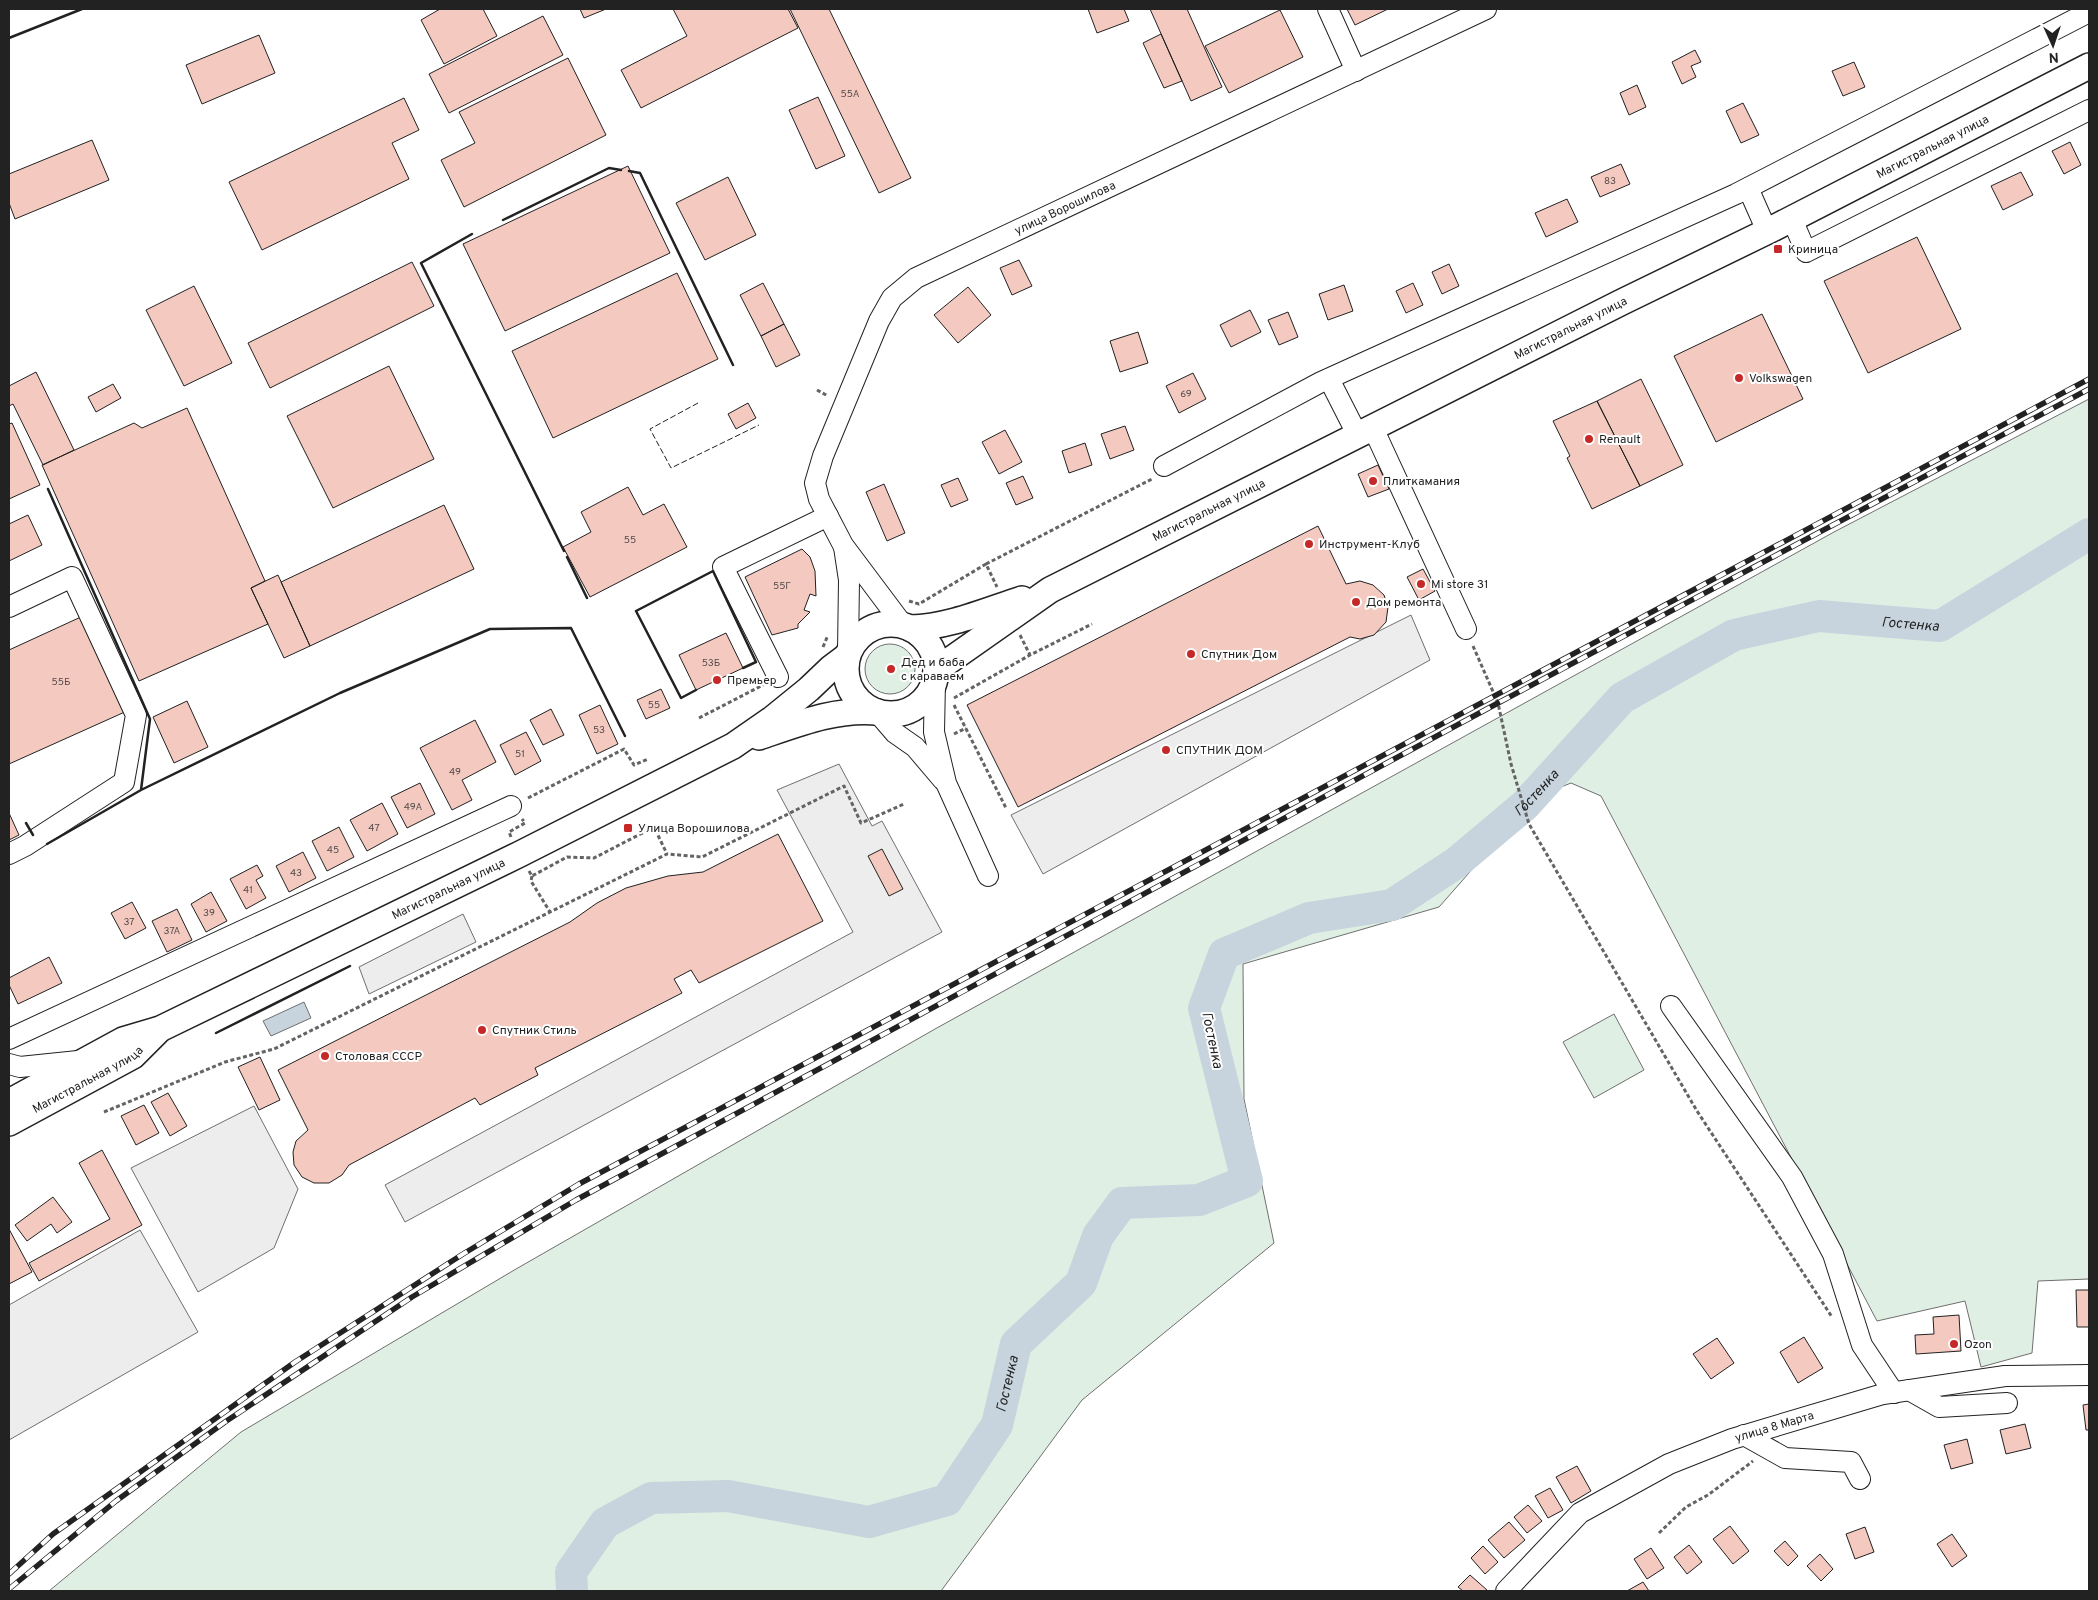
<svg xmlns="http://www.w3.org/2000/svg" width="2098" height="1600" font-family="Overpass,sans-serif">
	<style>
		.green { fill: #e0efe3; stroke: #6f6f6f }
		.parking { fill: #ededed; stroke: #6f6f6f }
		.water { fill: #c7d3dd; stroke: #6f6f6f }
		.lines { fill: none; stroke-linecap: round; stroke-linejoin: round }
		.river { stroke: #c7d3dd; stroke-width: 32 }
		.building { fill: #f3c9c0; stroke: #222 }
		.minor-casing { stroke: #222; stroke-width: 22 }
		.major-casing { stroke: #222; stroke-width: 28 }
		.path { stroke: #646464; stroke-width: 3; stroke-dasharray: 4 2.5; stroke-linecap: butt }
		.minor { stroke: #fff; stroke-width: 20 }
		.major { stroke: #fff; stroke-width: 25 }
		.rail-casing { stroke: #222; stroke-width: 5.5 }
		.rail { stroke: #fff; stroke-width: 4; stroke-dasharray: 11; stroke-linecap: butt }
		.fence { stroke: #222; stroke-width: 1; stroke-dasharray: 6 2.5; stroke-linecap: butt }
		.wall { stroke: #222; stroke-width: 2.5 }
		.poi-dot { fill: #c62828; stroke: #fff; stroke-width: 2 }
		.labels { text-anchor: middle; stroke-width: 4; stroke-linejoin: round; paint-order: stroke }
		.number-label { font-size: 10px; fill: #564c4a }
		.street-label { font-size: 12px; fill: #222; stroke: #fff }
		.poi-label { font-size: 12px; fill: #222; stroke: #fff; text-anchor: start }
		.water-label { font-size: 14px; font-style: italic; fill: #222; stroke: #fff }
	</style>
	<rect width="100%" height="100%" fill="#fff"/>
	<path class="green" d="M2089 399V1279L2038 1281 2032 1353 1981 1367 1965 1301 1877 1321 1601 796 1571 783 1536 797 1439 907 1243 964 1244 1099 1274 1243 1082 1400 941 1591H49L241 1432 516 1269 935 1029 1834 532Z
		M865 669a25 25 0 1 1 50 0a25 25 0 1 1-50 0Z
		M1614 1014 1644 1070 1594 1098 1563 1042Z"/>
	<path class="parking" d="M1411 615 1430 660 1043 874 1011 815Z
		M839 764 872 826 882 821 942 932 405 1222 385 1185 853 932 777 790Z
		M463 914 476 942 369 994 359 967Z
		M254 1106 298 1189 274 1248 198 1292 131 1168Z
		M140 1230 198 1332 9 1440V1305Z"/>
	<path class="water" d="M304 1002 311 1018 271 1036 263 1021Z"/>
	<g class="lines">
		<path class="river" id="s1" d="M572 1591 571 1572 605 1523 651 1498 728 1496 869 1522 947 1500 997 1425 1016 1344 1081 1283 1098 1236 1122 1203 1199 1200 1247 1181 1204 1008 1224 954 1309 918 1392 905 1456 863 1525 805 1622 698 1734 635 1819 616 1940 626 2089 534"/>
	</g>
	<path class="building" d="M440 9H483L497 36 444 64 421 20Z
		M580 9H606L584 18Z
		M673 9H788L798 28 641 108 621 70 687 36Z
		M790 9H829L911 178 879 193Z
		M1088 9H1124L1129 21 1097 33Z
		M1150 9H1187L1222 87 1191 101Z
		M1347 9H1388L1355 25Z
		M1280 10 1303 57 1229 93 1205 46Z
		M543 16 563 55 449 113 429 74Z
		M1161 34 1182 81 1164 88 1143 43Z
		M259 35 275 73 202 104 186 65Z
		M1695 50 1701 62 1691 66 1696 77 1682 84 1672 62Z
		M568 58 606 135 464 207 441 160 475 143 459 112Z
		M1854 62 1865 87 1843 96 1832 71Z
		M1637 85 1646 107 1629 115 1620 93Z
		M818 97 845 156 816 169 789 110Z
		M404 98 419 130 392 143 409 179 262 250 229 182Z
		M1743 103 1759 135 1741 143 1726 111Z
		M92 140 109 180 15 219 9 203V174Z
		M2070 142 2081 165 2064 174 2052 151Z
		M1621 164 1630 184 1600 197 1591 177Z
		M628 166 670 253 505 331 463 244Z
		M2021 172 2033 195 2003 210 1991 186Z
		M728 177 756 235 705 260 676 203Z
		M1567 199 1578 222 1546 237 1535 213Z
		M1917 237 1961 329 1868 373 1824 281Z
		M1019 260 1032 286 1012 295 1000 268Z
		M412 262 434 306 270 388 248 343Z
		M1449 264 1459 286 1442 294 1432 272Z
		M677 273 718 359 553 438 512 351Z
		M763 283 784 324 761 336 740 295Z
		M1413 283 1423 305 1406 313 1396 291Z
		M1344 285 1353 311 1328 320 1319 294Z
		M194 286 232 363 184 386 146 310Z
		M968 287 991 315 958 343 934 315Z
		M1250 310 1261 332 1231 347 1220 325Z
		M1288 312 1298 337 1279 345 1268 320Z
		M1762 314 1803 399 1716 442 1674 356Z
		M784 324 800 355 776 367 761 336Z
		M1138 332 1148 363 1120 372 1110 341Z
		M389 366 434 459 333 508 287 416Z
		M36 372 74 450 43 465 13 404 9 406V386Z
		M1193 373 1206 399 1179 413 1166 386Z
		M1641 379 1683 465 1640 486 1597 401Z
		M113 384 121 398 96 412 88 397Z
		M1597 401 1640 486 1592 509 1567 458 1570 456 1553 421Z
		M748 403 756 418 736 429 728 414Z
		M187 408 265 581 251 588 268 624 139 681 42 465 134 423 142 428Z
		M12 423 40 485 9 499V424Z
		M1125 426 1134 450 1110 459 1101 434Z
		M1005 430 1022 462 999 474 982 442Z
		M1085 443 1092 465 1069 473 1062 451Z
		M1378 465 1389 489 1368 497 1358 474Z
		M1023 476 1033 498 1016 505 1006 483Z
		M958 478 968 500 951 507 941 485Z
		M884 484 905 533 887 541 866 492Z
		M628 487 643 515 664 504 687 547 590 597 563 547 591 532 581 512Z
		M444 505 474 569 310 646 281 582Z
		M28 515 42 545 9 561V524Z
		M1318 526 1346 584 1360 581 1373 585 1384 595 1388 607 1386 622 1374 635 1360 639 1350 637 1018 807 967 705Z
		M802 549 810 557 815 571 816 596 810 594 804 610 810 612 798 624V628L772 635 745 577Z
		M1423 569 1435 591 1419 600 1407 577Z
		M278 575 310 646 284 658 251 588Z
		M83 616 127 711 9 764V650Z
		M726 633 743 668 696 690 679 655Z
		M661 689 670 708 646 719 637 700Z
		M187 701 208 747 174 763 153 717Z
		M600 705 618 744 597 754 579 715Z
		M551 709 564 735 543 745 530 720Z
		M475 720 496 762 462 780 472 800 452 810 420 748Z
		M526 732 541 761 515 775 500 745Z
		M420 783 435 814 407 828 391 797Z
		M382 803 398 834 367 851 350 820Z
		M9 813 19 835 9 840Z
		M339 827 354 857 327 871 312 841Z
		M778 834 823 921 699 983 691 970 674 979 682 993 535 1068 538 1075 480 1105 475 1098 349 1165 342 1175 329 1183H314L302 1177 294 1165 293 1152 296 1141 308 1130 278 1070 570 922 597 903 626 888 668 876 703 872Z
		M882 849 903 889 889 896 868 856Z
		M303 852 316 878 289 892 276 866Z
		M257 865 263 876 256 880 266 898 246 909 230 879Z
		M211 892 227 921 206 932 191 904Z
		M132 902 146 928 125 939 111 913Z
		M177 909 192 940 167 952 152 921Z
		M49 957 62 983 18 1004 9 985V978Z
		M260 1057 280 1100 259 1110 238 1067Z
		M168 1093 187 1126 170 1136 151 1102Z
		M144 1105 159 1133 136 1145 121 1116Z
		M102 1150 142 1225 39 1281 29 1263 110 1219 79 1163Z
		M53 1197 72 1222 57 1233 51 1224 27 1241 15 1225Z
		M9 1229 32 1272 9 1284Z
		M2076 1290H2089V1327H2077Z
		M1959 1315 1961 1351 1916 1354 1915 1335 1934 1334 1933 1317Z
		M1804 1337 1823 1368 1798 1383 1780 1352Z
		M1717 1338 1734 1363 1711 1379 1693 1354Z
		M2089 1404V1430H2086L2083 1405Z
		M2025 1424 2031 1448 2006 1454 2000 1430Z
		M1967 1439 1973 1463 1951 1469 1944 1445Z
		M1577 1466 1591 1491 1571 1503 1556 1477Z
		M1550 1488 1563 1510 1548 1518 1535 1496Z
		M1528 1505 1542 1521 1527 1533 1514 1517Z
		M1509 1522 1525 1540 1504 1558 1488 1540Z
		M1730 1526 1749 1551 1733 1564 1713 1539Z
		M1865 1527 1874 1552 1855 1559 1846 1534Z
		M1952 1534 1967 1556 1952 1567 1937 1544Z
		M1785 1541 1798 1556 1788 1566 1774 1551Z
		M1689 1545 1702 1562 1687 1574 1674 1557Z
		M1483 1546 1498 1562 1485 1574 1471 1558Z
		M1651 1548 1664 1568 1647 1579 1634 1559Z
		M1820 1554 1833 1569 1821 1581 1807 1566Z
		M1470 1575 1487 1590 1486 1591H1463L1458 1587Z
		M1643 1582 1649 1591H1627Z"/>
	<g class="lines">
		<g class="minor-casing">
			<g id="minor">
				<path d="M1328 9 1356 71"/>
				<path d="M1748 188 1767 231"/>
				<path d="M1792 219 1806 252 2089 110"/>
				<path d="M1329 379 1358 436"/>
				<path d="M1373 428 1466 629"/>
				<path d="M1164 466 1321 382 1736 194 2089 12"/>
				<path d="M844 547 849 580 848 652"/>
				<path d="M9 607 72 577 136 715 124 782 25 846 9 854"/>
				<path id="s2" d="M903 625 843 545 819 499 815 483 823 456 879 321 892 298 916 278 1486 9"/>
				<path d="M778 677 723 567 828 516"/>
				<path d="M935 681 934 732 946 783 988 876"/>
				<path d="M877 712 895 733 915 747 943 780"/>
				<path d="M1671 1006 1792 1177 1833 1254 1862 1345 1894 1393"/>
				<path d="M9 1039 511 806"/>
				<path d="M9 1064 20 1067 78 1061"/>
				<path d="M1909 1390 1939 1407 2007 1403"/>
				<path d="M1744 1435 1785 1458 1851 1462 1860 1479"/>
				<path id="s3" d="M1506 1591 1580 1513 1669 1464 1732 1439 1883 1394 2005 1376 2089 1375"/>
			</g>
		</g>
		<g class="major-casing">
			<g id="major">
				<circle cx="891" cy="669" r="45"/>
				<path d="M910 628C949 627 985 611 1022 599"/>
				<path id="s4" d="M936 673 946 663 1050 590 1622 302 1770 230 2089 66"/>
				<path d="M759 737C797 724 837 708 877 712"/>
				<path id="s5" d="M9 1102 123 1040 160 1029 520 854 733 746 772 719 809 689 831 668 847 656"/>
				<path id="s6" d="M9 1123 133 1056 157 1032"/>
			</g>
		</g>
		<path class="path" d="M817 390 828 396
			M986 564 1152 479
			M909 601 919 604 986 564 997 587
			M1020 635 1030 655
			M1473 646 1498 703 1511 764 1529 824 1697 1111 1832 1317
			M823 647 828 635
			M954 698 1030 655 1092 624
			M954 705 1006 808
			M699 718 763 685
			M954 734 966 728
			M528 798 624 749 634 765 648 759
			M511 837 509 832 525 823 522 819
			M529 871 532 876 567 857 594 858 654 827 667 854
			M532 876 531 881 550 912
			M104 1112 225 1062 274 1049 667 854 702 857 844 786 861 823 904 804
			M1659 1533 1686 1507 1708 1495 1753 1461"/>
		<use href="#minor" class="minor"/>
		<use href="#major" class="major"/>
		<g class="rail-casing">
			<path id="rail" d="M9 1574 53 1534 295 1362 463 1254 579 1184 2089 379
				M9 1589 116 1501 225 1422 412 1297 576 1200 1498 703 2089 389"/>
		</g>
		<use href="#rail" class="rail"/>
		<path class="fence" d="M698 403 650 429 671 468 759 425"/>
		<path class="wall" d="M9 38 82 9
			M629 171 640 173 733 365
			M503 220 609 168 621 170
			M472 234 421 263 564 551
			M48 489 150 719 141 790
			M567 557 587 598
			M696 690 681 698 636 611 713 571 756 662 743 668
			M26 823 33 835
			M47 844 141 790 340 693 490 629 571 628 625 736
			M216 1033 350 966"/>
	</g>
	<g class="poi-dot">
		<rect x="1773" y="244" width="10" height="10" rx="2.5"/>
		<circle cx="1739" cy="378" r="5"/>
		<circle cx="1589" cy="439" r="5"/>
		<circle cx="1373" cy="481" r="5"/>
		<circle cx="1309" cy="544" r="5"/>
		<circle cx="1421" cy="584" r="5"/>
		<circle cx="1356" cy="602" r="5"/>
		<circle cx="1191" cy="654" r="5"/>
		<circle cx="891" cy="669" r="5"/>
		<circle cx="717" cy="680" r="5"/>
		<circle cx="1166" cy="750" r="5"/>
		<rect x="623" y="823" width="10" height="10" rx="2.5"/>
		<circle cx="482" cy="1030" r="5"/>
		<circle cx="325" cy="1056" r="5"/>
		<circle cx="1954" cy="1344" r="5"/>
	</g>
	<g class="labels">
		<g class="number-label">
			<text x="850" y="97">55А</text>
			<text x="1610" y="184">83</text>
			<text x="1186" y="397">69</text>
			<text x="630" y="543">55</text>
			<text x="782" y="589">55Г</text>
			<text x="711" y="666">53Б</text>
			<text x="61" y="685">55Б</text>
			<text x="654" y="708">55</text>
			<text x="599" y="733">53</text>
			<text x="520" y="757">51</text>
			<text x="455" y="775">49</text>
			<text x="413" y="810">49А</text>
			<text x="374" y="831">47</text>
			<text x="333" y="853">45</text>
			<text x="296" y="876">43</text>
			<text x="248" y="893">41</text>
			<text x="209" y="916">39</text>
			<text x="129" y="925">37</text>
			<text x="172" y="934">37А</text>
		</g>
		<g class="street-label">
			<text dy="4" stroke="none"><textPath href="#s4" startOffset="1129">Магистральная улица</textPath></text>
			<text dy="4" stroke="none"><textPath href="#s2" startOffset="565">улица Ворошилова</textPath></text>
			<text dy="4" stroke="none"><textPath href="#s4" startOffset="724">Магистральная улица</textPath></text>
			<text dy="4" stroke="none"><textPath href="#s4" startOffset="319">Магистральная улица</textPath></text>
			<text dy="4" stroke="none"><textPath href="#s5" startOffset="489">Магистральная улица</textPath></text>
			<text dy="4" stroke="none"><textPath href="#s6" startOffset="90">Магистральная улица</textPath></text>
			<text dy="4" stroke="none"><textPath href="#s3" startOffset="321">улица 8 Марта</textPath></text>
		</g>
		<g class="poi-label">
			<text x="1788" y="253">Криница</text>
			<text x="1749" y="382">Volkswagen</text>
			<text x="1599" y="443">Renault</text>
			<text x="1383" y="485">Плиткамания</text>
			<text x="1319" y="548">Инструмент-Клуб</text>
			<text x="1431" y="588">Mi store 31</text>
			<text x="1366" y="606">Дом ремонта</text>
			<text x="1201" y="658">Спутник Дом</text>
			<text x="901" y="666">Дед и баба<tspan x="901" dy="14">с караваем</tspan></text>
			<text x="727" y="684">Премьер</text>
			<text x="1176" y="754">СПУТНИК ДОМ</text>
			<text x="638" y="832">Улица Ворошилова</text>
			<text x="492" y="1034">Спутник Стиль</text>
			<text x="335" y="1060">Столовая СССР</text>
			<text x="1964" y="1348">Ozon</text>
		</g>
		<g class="water-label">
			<text dy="5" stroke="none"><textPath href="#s1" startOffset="1945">Гостенка</textPath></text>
			<text dy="5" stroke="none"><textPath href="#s1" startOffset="1510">Гостенка</textPath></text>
			<text transform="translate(1213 1040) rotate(78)" y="5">Гостенка</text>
			<text dy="5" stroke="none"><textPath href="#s1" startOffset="565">Гостенка</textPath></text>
		</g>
	</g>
	<rect width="2098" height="1600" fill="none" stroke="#222222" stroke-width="20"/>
	<g transform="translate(2053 45) rotate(177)" stroke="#ffffff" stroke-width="4" paint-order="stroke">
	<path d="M0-4L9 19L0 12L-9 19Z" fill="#222222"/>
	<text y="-8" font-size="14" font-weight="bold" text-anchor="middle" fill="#222222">N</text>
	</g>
</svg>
